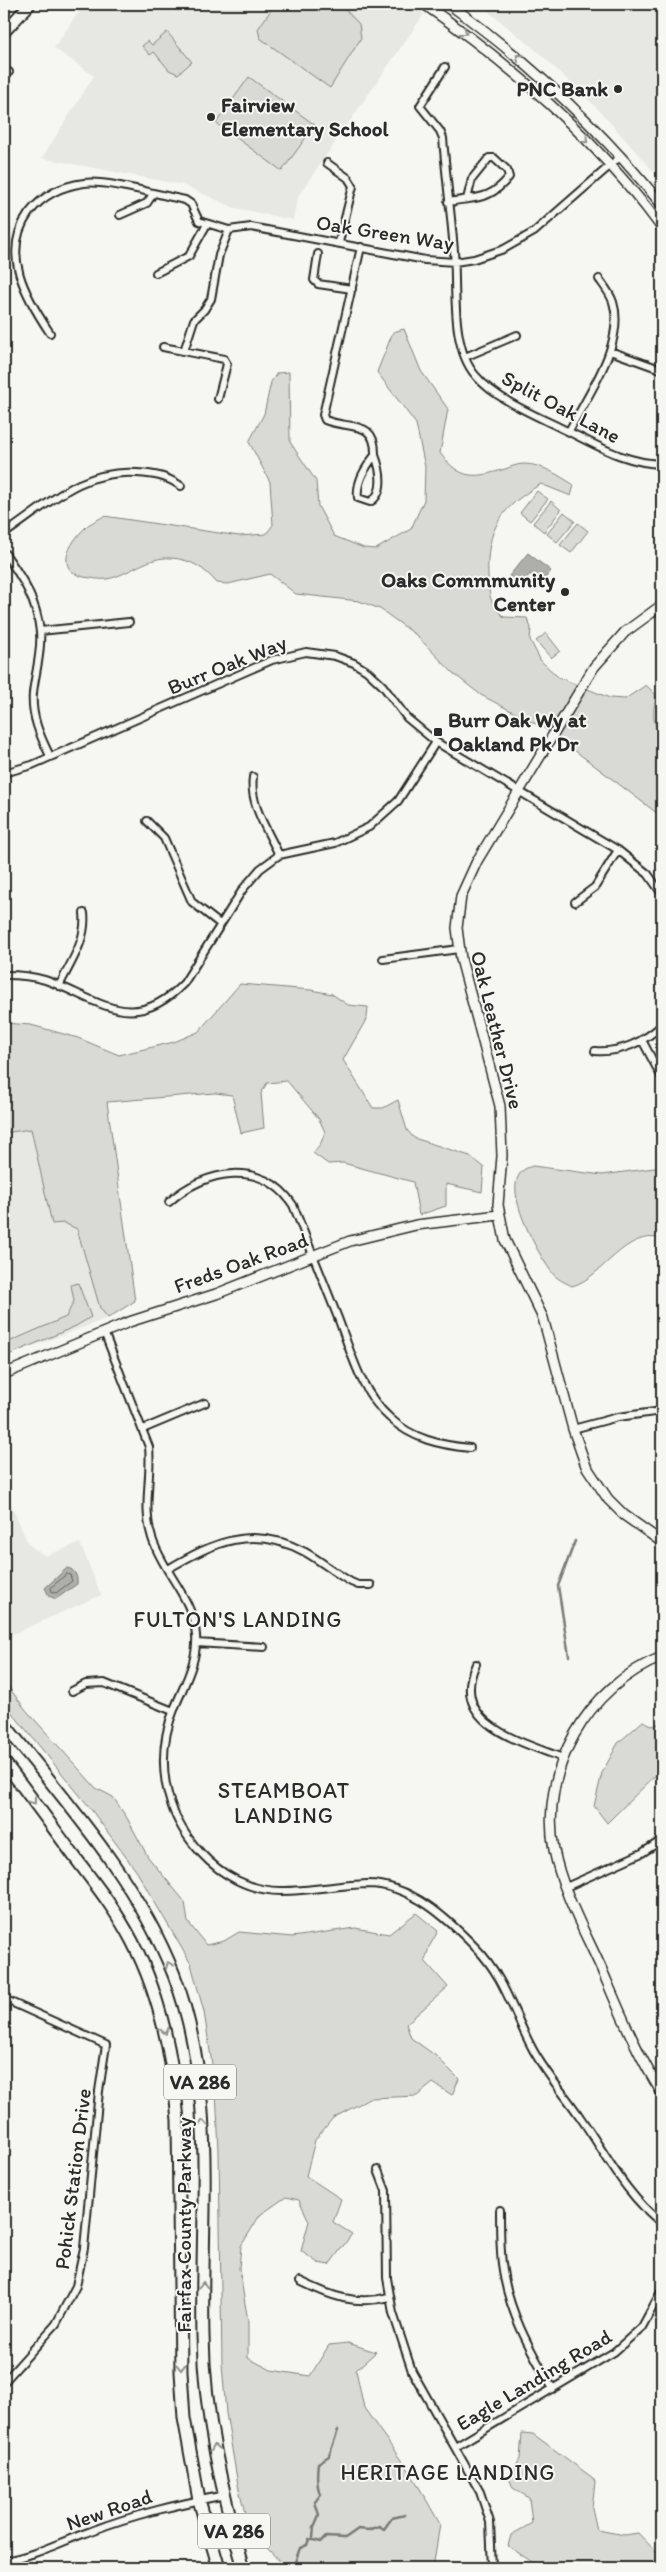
<svg xmlns="http://www.w3.org/2000/svg" width="666" height="2572" font-family="Itim,sans-serif">
	<style>
		.built { fill: #e7e7e3 }
		.green { fill: #d9d9d5; stroke: #828280 }
		.water { fill: #aeaeab; stroke: #7a7a78 }
		.lines { fill: none; stroke-linecap: round; stroke-linejoin: round }
		.shore { stroke: #5f5f5e; stroke-width: 1 }
		.stream { stroke: #7a7a78; stroke-width: 2.5 }
		.street-casing { stroke: #2b2b2b; stroke-width: 10 }
		.secondary-casing { stroke: #2b2b2b; stroke-width: 12 }
		.primary-casing { stroke: #2b2b2b; stroke-width: 14 }
		.highway-casing { stroke: #2b2b2b; stroke-width: 15 }
		.street { stroke: #f6f6f2; stroke-width: 6 }
		.secondary { stroke: #f6f6f2; stroke-width: 9 }
		.primary { stroke: #f6f6f2; stroke-width: 10 }
		.highway { stroke: #f6f6f2; stroke-width: 11 }
		.oneway { stroke: #90908e }
		.poi-dot { fill: #2b2b2b; stroke: #f6f6f2; stroke-width: 2 }
		.labels { text-anchor: middle; stroke-width: 4; stroke-linejoin: round; paint-order: stroke }
		.shield { fill: #f6f6f2; stroke: #686867; stroke-width: 1 }
		.shield-label { font-size: 20px; font-weight: bold; fill: #2b2b2b }
		.poi-label { font-size: 21px; font-weight: bold; fill: #2b2b2b; stroke: #f6f6f2; text-anchor: end }
		.street-label { font-size: 21px; fill: #2b2b2b; stroke: #f6f6f2 }
		.neighbourhood-label { font-size: 22px; letter-spacing: 1px; fill: #2b2b2b; stroke: #f6f6f2 }
	</style>
	<rect width="100%" height="100%" fill="#f6f6f2"/>
	<filter id="ink" filterUnits="userSpaceOnUse"><feTurbulence type="fractalNoise" baseFrequency=".02" numOctaves="2"/><feDisplacementMap in="SourceGraphic" scale="10" xChannelSelector="R" yChannelSelector="G"/><feConvolveMatrix kernelMatrix="1 2 1 2 8 2 1 2 1" color-interpolation-filters="sRGB"/></filter>
	<g filter="url(#ink)">
		<path class="built" d="M84 4H411L424 14 298 196 293 220 235 208 183 185 42 158 94 76 54 48Z
			M479 4H662V181L598 109 536 50Z
			M31 1128 52 1224 64 1223 77 1229 100 1308 108 1318 4 1357V1133Z
			M4 1488 28 1544 45 1556 80 1543 101 1595 4 1638Z"/>
		<path class="green" d="M275 4H340L359 24 361 38 330 88 260 38 258 29Z
			M167 32 192 62 178 74 169 70 154 52 150 55 142 46 148 41 152 45Z
			M249 77 315 125 282 171 216 123Z
			M404 329 421 371 448 409 440 453C461 481 475 478 505 469 511 467 517 464 524 464 542 464 558 475 574 485L571 496 541 484C501 507 486 529 488 575 489 595 489 603 504 617L527 618 531 628 530 640 541 661 558 677 610 698 625 699 646 685 656 695C654 709 650 724 662 734V817L549 731 481 695 454 674 416 635 380 609 359 601 296 594 270 574 228 584 217 583C204 568 192 560 172 558 147 556 129 575 107 579 99 580 92 578 84 577 54 570 69 543 85 528 89 523 98 520 104 516L239 536 266 534 273 525 270 482 249 442 264 414 271 382 277 373 289 372 290 442 316 481 318 506 334 536 364 548 376 549 411 529 424 500 425 467 416 424 377 372 393 332Z
			M537 491 548 499 530 521 520 513Z
			M551 501 561 510 544 532 533 523Z
			M564 512 575 521 557 542 547 534Z
			M578 523 588 531 571 553 560 545Z
			M546 633 560 651 551 658 536 641Z
			M240 984 311 990 332 994 348 1005 368 1007 367 1018 343 1060 373 1108H383L398 1100 407 1130 414 1138 470 1156 484 1167 482 1192 446 1184V1206L419 1215 413 1182 343 1163 328 1164 313 1153 321 1143 325 1132 319 1119 287 1081 267 1083 261 1093 264 1128 241 1133 232 1095 215 1093 107 1102 135 1301 108 1318 100 1308 77 1229 64 1223 52 1224 31 1129 4 1133V1023L31 1025 78 1038 119 1055 174 1042 198 1032Z
			M533 1166 602 1175 662 1167V1239C625 1228 603 1278 572 1286 566 1283 557 1279 553 1274 539 1256 507 1198 518 1177 521 1170 526 1168 533 1166Z
			M78 1283 91 1317 76 1326 4 1357V1344L66 1317 74 1301 71 1285Z
			M4 1669 10 1689 26 1710 96 1788 113 1797 127 1818 148 1857 185 1902 188 1922 206 1945 224 1941 239 1932 292 1937 355 1928 389 1934 416 1913 438 1931 429 1947 425 1961 448 1987 406 2024 411 2038 436 2056 459 2079 452 2095 433 2083 417 2096 371 2098 333 2118 315 2140 306 2176 341 2199 333 2222 352 2234 329 2265 318 2263 301 2251 309 2221 299 2200 286 2197 260 2215 241 2246 239 2268 248 2321V2358L271 2370 310 2376 329 2345 348 2343 376 2352 356 2370 364 2408 415 2480 440 2524 433 2568H286L249 2529 238 2485 226 2413 222 2364 219 2150 216 2090 204 2012 191 1964 137 1872 87 1804 4 1703Z
			M643 1721 654 1726 662 1721V1769L607 1823 594 1806 602 1773 618 1743Z
			M522 2433 533 2434 593 2478 595 2482 592 2508 597 2530 625 2535 638 2533 662 2558V2568H541L508 2546 511 2535 532 2523 529 2498 513 2488 509 2478 520 2459Z"/>
		<path class="water" d="M528 553 551 571 541 583 530 574 521 585 509 576Z
			M67 1568C75 1569 78 1577 77 1584L56 1599 49 1596 45 1588Z"/>
		<g class="lines">
			<path class="shore" d="M67 1574 70 1575 72 1581 56 1593 52 1592 51 1588Z"/>
			<path class="stream" d="M569 1656 558 1586 575 1541
				M313 2538 314 2527 319 2515 315 2502 321 2494C316 2489 317 2471 318 2463L329 2456 338 2430
				M293 2568 300 2548 307 2545 309 2539 321 2542 326 2537 345 2538 358 2529 369 2530 379 2526 384 2529 392 2518 405 2515"/>
			<g class="street-casing">
				<path id="street" d="M445 67 420 106 440 131 443 138C446 176 451 213 454 251 457 288 450 347 476 376 495 399 537 416 563 429 597 445 624 463 662 464
					M4 78 9 72
					M327 163 348 178 353 186 339 242
					M448 202C475 197 490 201 509 177L507 170 494 158H489L472 179 467 199
					M120 215 147 203 153 194
					M361 247 323 415 325 420C350 430 376 419 375 455 366 467 356 481 358 498L370 502C386 493 380 468 375 455
					M318 254 314 280 318 284 352 289
					M156 273 189 256 207 224
					M50 333C26 297 0 253 29 213 43 195 61 186 84 183 106 180 160 195 185 200L191 204 199 221 229 230 251 227 425 260 455 262 474 259 504 249 534 232 621 156
					M163 347 224 359 227 364 218 399
					M184 351 194 320 204 310 211 299 219 255 229 230
					M610 351 660 369
					M465 357 517 335
					M569 431C587 396 626 343 613 302 610 293 604 286 599 279
					M661 464V511
					M4 534C48 505 80 469 137 473 155 474 166 476 181 486
					M4 552C21 576 37 600 40 632 42 653 35 673 33 693 31 716 40 736 50 756
					M40 631 129 622
					M4 773 32 765 272 660 306 652 335 656 354 663 367 671 383 686 407 718 436 742 618 850 648 874 662 894
					M253 777C249 804 268 831 279 855
					M147 821 164 838 192 902 220 924
					M575 902 595 887 618 850
					M383 959 459 949
					M4 975C18 975 32 976 45 980 98 998 132 1037 184 983L243 889 260 869 279 855 335 843 369 827 398 801 436 742
					M59 986C71 962 87 940 84 913
					M642 1040 662 1078
					M595 1051C620 1053 644 1042 662 1025
					M169 1202C205 1169 263 1159 293 1205 308 1243 323 1280 338 1318 351 1352 361 1393 390 1418 412 1439 440 1445 470 1448
					M104 1332 149 1447C152 1477 142 1509 152 1538 163 1573 193 1597 196 1635 198 1661 184 1685 175 1707 154 1757 163 1813 201 1853 221 1875 250 1891 281 1891 310 1891 339 1885 367 1884 411 1884 448 1919 476 1948 504 1976 513 2012 531 2046 544 2072 564 2093 580 2117 606 2154 626 2196 662 2223
					M143 1429 205 1403
					M573 1429 618 1417 662 1411
					M168 1569C214 1542 253 1524 305 1552 321 1561 335 1573 351 1582L358 1585H371
					M196 1643 264 1647
					M476 1664C448 1724 522 1742 563 1758
					M72 1691 86 1684 104 1683 173 1711
					M566 1887 642 1853 662 1840
					M4 1999 106 2045 99 2091 84 2248 76 2286 56 2324 4 2382
					M378 2170 386 2191 387 2278 393 2313 412 2371 480 2492 490 2522 492 2568
					M500 2210C500 2228 500 2246 502 2264 507 2309 530 2350 553 2389
					M300 2281C330 2296 356 2306 389 2297
					M455 2447 614 2352 642 2327 662 2290
					M4 2561C35 2556 62 2541 91 2531 135 2514 180 2504 225 2495"/>
			</g>
			<g class="secondary-casing">
				<path id="secondary" d="M424 4C513 66 597 140 662 228
					M449 4C529 62 600 128 662 205
					M662 605 625 632 594 667 477 861 461 896 457 928 461 959 500 1106 502 1156 498 1205 505 1240 543 1318 573 1429 586 1466 608 1499 624 1515 662 1542
					M4 1374 129 1322 216 1294 350 1241 416 1225 499 1215
					M662 1657C587 1686 539 1771 554 1850 562 1891 585 1932 602 1970 620 2012 637 2054 662 2093"/>
			</g>
			<g class="primary-casing">
				<path id="primary" d="M4 32 30 4"/>
			</g>
			<g class="highway-casing">
				<path id="highway" d="M4 1724C67 1803 137 1880 174 1975 218 2090 200 2216 203 2336 204 2414 222 2493 244 2568
					M4 1762C28 1793 51 1825 74 1856 95 1884 116 1910 132 1941 161 1996 173 2059 178 2120L181 2372 184 2418 199 2500 219 2568"/>
			</g>
			<use href="#street" class="street"/>
			<use href="#secondary" class="secondary"/>
			<use href="#primary" class="primary"/>
			<use href="#highway" class="highway"/>
		</g>
		<defs><path id="oneway-chevron" d="M-2-3.5L2.5 0L-2 3.5" fill="none" stroke-width="1.6" stroke-linecap="round" stroke-linejoin="round" transform="scale(1.25)"/></defs>
		<g class="oneway">
			<use href="#oneway-chevron" transform="translate(464 32) rotate(36)"/>
			<use href="#oneway-chevron" transform="translate(519 57) rotate(-139)"/>
			<use href="#oneway-chevron" transform="translate(585 140) rotate(45)"/>
			<use href="#oneway-chevron" transform="translate(33 1801) rotate(53)"/>
			<use href="#oneway-chevron" transform="translate(169 1965) rotate(-113)"/>
			<use href="#oneway-chevron" transform="translate(165 2031) rotate(77)"/>
			<use href="#oneway-chevron" transform="translate(203 2123) rotate(-93)"/>
			<use href="#oneway-chevron" transform="translate(203 2285) rotate(-90)"/>
			<use href="#oneway-chevron" transform="translate(181 2367) rotate(89)"/>
			<use href="#oneway-chevron" transform="translate(215 2447) rotate(-100)"/>
		</g>
	</g>
	<g class="poi-dot">
		<circle cx="618" cy="89" r="5"/>
		<circle cx="211" cy="117" r="5"/>
		<circle cx="565" cy="592" r="5"/>
		<rect x="433" y="727" width="10" height="10" rx="2.5"/>
	</g>
	<g class="labels">
		<g class="shield">
			<rect x="164" y="2064.5" width="72" height="35" rx="4"/>
			<rect x="198" y="2513.5" width="72" height="35" rx="4"/>
		</g>
		<g class="shield-label">
			<text x="200" y="2089">VA 286</text>
			<text x="234" y="2538">VA 286</text>
		</g>
		<g class="poi-label">
			<text x="608" y="96">PNC Bank</text>
			<text x="221" y="112" text-anchor="start">Fairview<tspan x="221" dy="24">Elementary School</tspan></text>
			<text x="555" y="587">Oaks Commmunity<tspan x="555" dy="24">Center</tspan></text>
			<text x="448" y="727" text-anchor="start">Burr Oak Wy at<tspan x="448" dy="24">Oakland Pk Dr</tspan></text>
		</g>
		<g class="street-label">
			<text transform="translate(385 233) rotate(9)" y="7">Oak Green Way</text>
			<text transform="translate(561 407) rotate(28)" y="7">Split Oak Lane</text>
			<text transform="translate(227 665) rotate(-22)" y="7">Burr Oak Way</text>
			<text transform="translate(497 1030) rotate(76)" y="7">Oak Leather Drive</text>
			<text transform="translate(241 1263) rotate(-20)" y="7">Freds Oak Road</text>
			<text transform="translate(73 2179) rotate(-83)" y="7">Pohick Station Drive</text>
			<text transform="translate(184 2225) rotate(-90)" y="7">Fairfax County Parkway</text>
			<text transform="translate(534 2380) rotate(-31)" y="7">Eagle Landing Road</text>
			<text transform="translate(109 2510) rotate(-19)" y="7">New Road</text>
		</g>
		<g class="neighbourhood-label">
			<text x="238" y="1627">FULTON'S LANDING</text>
			<text x="284" y="1798">STEAMBOAT<tspan x="284" dy="25">LANDING</tspan></text>
			<text x="448" y="2480">HERITAGE LANDING</text>
		</g>
	</g>
	<rect width="666" height="2572" fill="none" stroke="#f6f6f2" stroke-width="20"/>
	<rect x="10" y="10" width="646" height="2552" fill="none" stroke="#2b2b2b" stroke-width="2" filter="url(#ink)"/>
</svg>
